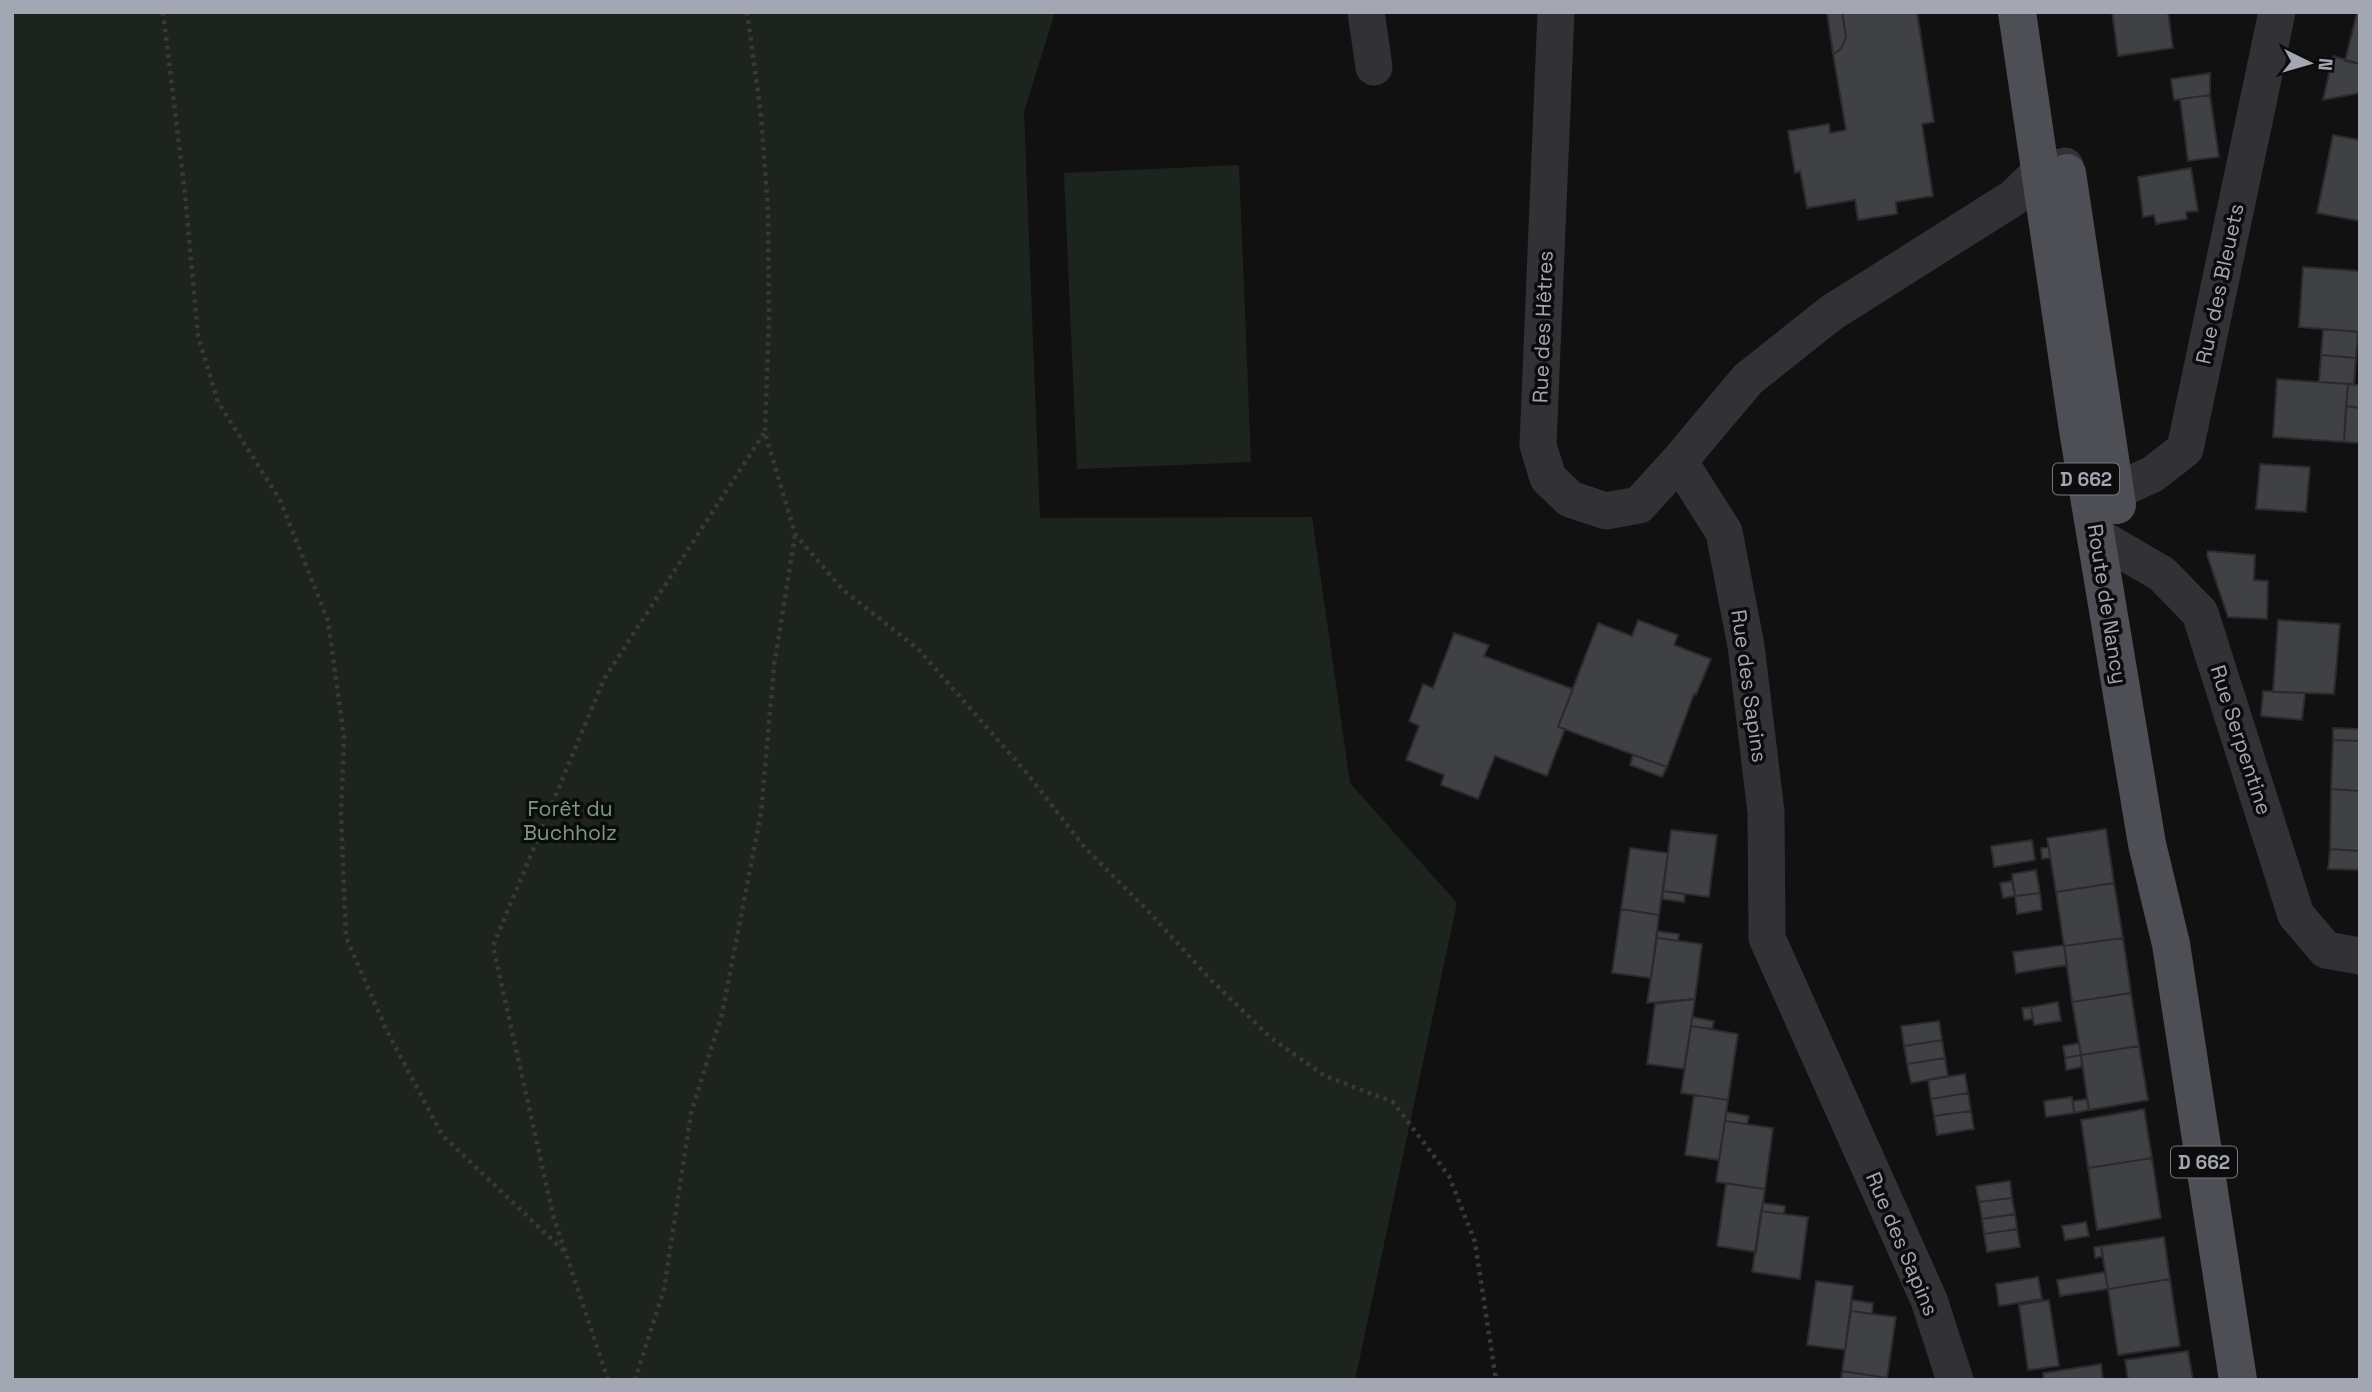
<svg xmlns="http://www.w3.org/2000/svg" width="2372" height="1392" font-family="'Space Grotesk',sans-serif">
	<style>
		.green { fill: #1d241e }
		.building { fill: #404145; stroke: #2b2b2e; stroke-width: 2 }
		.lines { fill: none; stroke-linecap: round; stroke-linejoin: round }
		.path { stroke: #38393d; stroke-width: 4.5; stroke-dasharray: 3.5 5; stroke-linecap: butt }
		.minor { stroke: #323236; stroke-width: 37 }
		.primary { stroke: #4e4f55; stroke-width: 38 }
		.labels { text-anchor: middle; stroke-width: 7; stroke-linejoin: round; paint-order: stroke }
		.shield { fill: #0c0c0d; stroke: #767880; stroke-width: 2 }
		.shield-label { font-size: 19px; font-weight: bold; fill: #a3a7b1 }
		.street-label { font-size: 21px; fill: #a3a7b1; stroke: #0c0c0d }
		.park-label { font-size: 21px; fill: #7b9b7f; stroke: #0c0c0d }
	</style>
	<rect width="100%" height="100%" fill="#111112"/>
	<path class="green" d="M12 12H1055L1024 112 1040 518 1312 517 1350 783 1457 903 1355 1380H12Z
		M1239 165 1251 462 1077 469 1064 173Z"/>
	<path class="building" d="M1827 12H1842L1846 37 1841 49 1833 54Z
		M1842 12H1917L1934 122 1922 124 1933 196 1896 202 1897 214 1858 220 1855 200 1807 208 1800 171 1795 173 1788 131 1829 124 1830 133 1846 130 1833 54 1841 49 1846 37Z
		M2112 12H2168L2173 48 2118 56Z
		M2357 12H2360V64L2345 61Z
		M2333 56 2360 64V93L2323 100Z
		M2210 73V95L2174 100 2171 79Z
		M2210 95 2219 157 2188 161 2180 99Z
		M2333 135 2360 140V221L2317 213Z
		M2191 168 2198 211 2186 212 2187 219 2156 224 2154 215 2143 217 2138 177Z
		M2303 267 2360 271V332L2299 327Z
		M2323 329 2358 332 2356 358 2321 355Z
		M2321 355 2356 358 2354 384 2319 382Z
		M2277 379 2348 384 2344 442 2273 437Z
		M2348 384 2360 385V408L2346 406Z
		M2346 406 2360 408V443L2344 442Z
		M2260 464 2310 467 2306 512 2256 509Z
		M2208 551 2255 555 2254 580 2268 581 2267 619 2228 617 2207 555Z
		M1638 620 1678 635 1674 645 1711 659 1696 695 1694 694 1667 767 1558 727 1598 623 1632 636Z
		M2278 620 2340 624 2334 694 2273 692Z
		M1454 633 1489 645 1484 656 1573 689 1558 727 1565 729 1547 776 1495 756 1478 799 1441 785 1444 775 1406 760 1419 726 1409 721 1423 684 1433 688Z
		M2263 691 2305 693 2302 720 2261 716Z
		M2333 728 2360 729V741L2333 740Z
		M2333 740 2360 741V791L2331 789Z
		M1633 755 1667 767 1662 777 1630 765Z
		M2331 789 2360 791V851L2330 849Z
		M2106 829 2114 883 2056 892 2047 838Z
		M1671 830 1717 835 1709 897 1663 891Z
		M2032 840 2035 860 1994 867 1991 846Z
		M2049 847 2050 858 2042 859 2041 848Z
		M1630 848 1668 853 1659 915 1621 909Z
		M2330 849 2360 851V870L2328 869Z
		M2036 870 2040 893 2015 896 2012 874Z
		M2012 881 2015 896 2003 898 2000 883Z
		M2114 883 2123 938 2064 946 2056 892Z
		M1663 891 1685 894 1684 902 1662 899Z
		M2040 893 2042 910 2017 914 2015 896Z
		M1621 909 1659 915 1651 978 1612 973Z
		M1657 931 1679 934 1678 941 1657 938Z
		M1657 938 1702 944 1695 999 1647 1003Z
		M2123 938 2131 993 2072 1002 2064 946Z
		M2064 945 2067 965 2016 973 2013 952Z
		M2131 993 2139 1046 2081 1055 2072 1002Z
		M1695 999 1684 1069 1647 1064 1655 1004Z
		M2058 1002 2061 1021 2034 1025 2031 1007Z
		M2031 1007 2033 1019 2024 1020 2022 1008Z
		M1692 1017 1714 1021 1712 1029 1691 1026Z
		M1939 1021 1942 1040 1904 1046 1901 1026Z
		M1691 1026 1738 1034 1728 1100 1681 1093Z
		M1942 1040 1945 1058 1907 1064 1904 1046Z
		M2079 1043 2081 1055 2065 1058 2063 1046Z
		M2139 1046 2148 1100 2089 1110 2081 1055Z
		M2081 1055 2082 1067 2066 1070 2065 1058Z
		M1945 1058 1948 1076 1911 1083 1907 1064Z
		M1965 1074 1968 1093 1931 1099 1928 1080Z
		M1968 1093 1971 1111 1934 1116 1931 1099Z
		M1694 1095 1728 1100 1719 1160 1685 1155Z
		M2072 1097 2074 1113 2046 1117 2044 1101Z
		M2087 1099 2089 1110 2074 1113 2073 1101Z
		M2144 1109 2152 1158 2088 1168 2081 1120Z
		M1971 1111 1974 1129 1937 1135 1934 1116Z
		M1726 1112 1749 1116 1747 1124 1725 1121Z
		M1725 1121 1773 1128 1765 1189 1716 1182Z
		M2152 1158 2161 1218 2097 1230 2088 1168Z
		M2010 1181 2012 1198 1979 1202 1976 1186Z
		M1726 1183 1765 1189 1756 1252 1717 1246Z
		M2012 1198 2015 1214 1982 1219 1979 1202Z
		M1763 1203 1785 1206 1784 1214 1761 1211Z
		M1761 1211 1808 1217 1800 1279 1752 1272Z
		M2015 1214 2017 1229 1984 1234 1982 1219Z
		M2086 1222 2089 1236 2065 1240 2062 1226Z
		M2017 1229 2020 1247 1987 1252 1984 1234Z
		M2164 1237 2170 1279 2108 1289 2101 1246Z
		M2101 1246 2103 1256 2095 1258 2094 1247Z
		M2105 1272 2108 1289 2060 1296 2057 1280Z
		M2038 1277 2042 1299 1999 1306 1996 1284Z
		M2170 1279 2180 1346 2118 1355 2108 1289Z
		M1816 1281 1853 1286 1845 1350 1807 1345Z
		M1852 1300 1873 1303 1872 1314 1851 1311Z
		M2049 1300 2059 1366 2028 1370 2019 1305Z
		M1851 1311 1896 1317 1887 1378 1842 1371Z
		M2188 1351 2193 1380H2128L2125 1360Z
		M2101 1364 2103 1380H2044L2043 1373Z
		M1842 1371 1887 1378V1380H1841Z"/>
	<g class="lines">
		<path class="path" d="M163 12 185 194 198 336 218 402 280 500 328 621 344 737 341 815 346 937 386 1029 442 1135 566 1253
			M747 12 761 115 768 210 769 317 765 433 795 534 842 589 919 650 1026 772 1085 848 1150 913 1210 979 1271 1038 1325 1076 1393 1102 1449 1176 1475 1242 1496 1380
			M608 1380 553 1215 493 946 604 679 764 433
			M635 1380 664 1289 691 1113 722 1014 761 813 774 666 795 535"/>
		<path class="minor" d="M1366 12 1374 67
			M1556 12 1538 445 1548 478 1570 499 1606 511 1639 505 1679 461
			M2090 503 2153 474 2185 449 2277 12
			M2097 536 2162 574 2200 613 2296 915 2326 950 2360 956
			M1955 1380 1929 1300 1767 938 1766 812 1746 646 1724 532 1679 461 1748 379 1831 313 2013 198 2041 171 2065 166"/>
		<path class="primary" d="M2017 12 2078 430 2147 844 2171 944 2238 1380
			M2067 173 2117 505"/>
	</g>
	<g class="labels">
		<g class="shield">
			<rect x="2053" y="463.5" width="66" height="31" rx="5"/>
			<rect x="2171" y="1146.5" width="66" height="31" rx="5"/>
		</g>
		<g class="shield-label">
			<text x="2086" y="486">D 662</text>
			<text x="2204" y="1169">D 662</text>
		</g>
		<g class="street-label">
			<text transform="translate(2220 284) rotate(-78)" y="7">Rue des Bleuets</text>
			<text transform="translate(1543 327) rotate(-88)" y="7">Rue des Hêtres</text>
			<text transform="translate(2107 604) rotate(81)" y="7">Route de Nancy</text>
			<text transform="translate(1749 686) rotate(82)" y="7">Rue des Sapins</text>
			<text transform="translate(2241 740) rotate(72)" y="7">Rue Serpentine</text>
			<text transform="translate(1902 1244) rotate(67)" y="7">Rue des Sapins</text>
		</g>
		<g class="park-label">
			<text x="570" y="816">Forêt du<tspan x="570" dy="24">Buchholz</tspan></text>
		</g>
	</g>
	<rect width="2372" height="1392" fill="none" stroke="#a3a7b1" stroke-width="28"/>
	<g transform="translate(2309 63) rotate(95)" stroke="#0c0c0d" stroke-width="5" paint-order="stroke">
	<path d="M0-5L12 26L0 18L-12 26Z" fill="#a3a7b1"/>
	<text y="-10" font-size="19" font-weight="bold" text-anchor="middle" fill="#a3a7b1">N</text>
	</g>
</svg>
